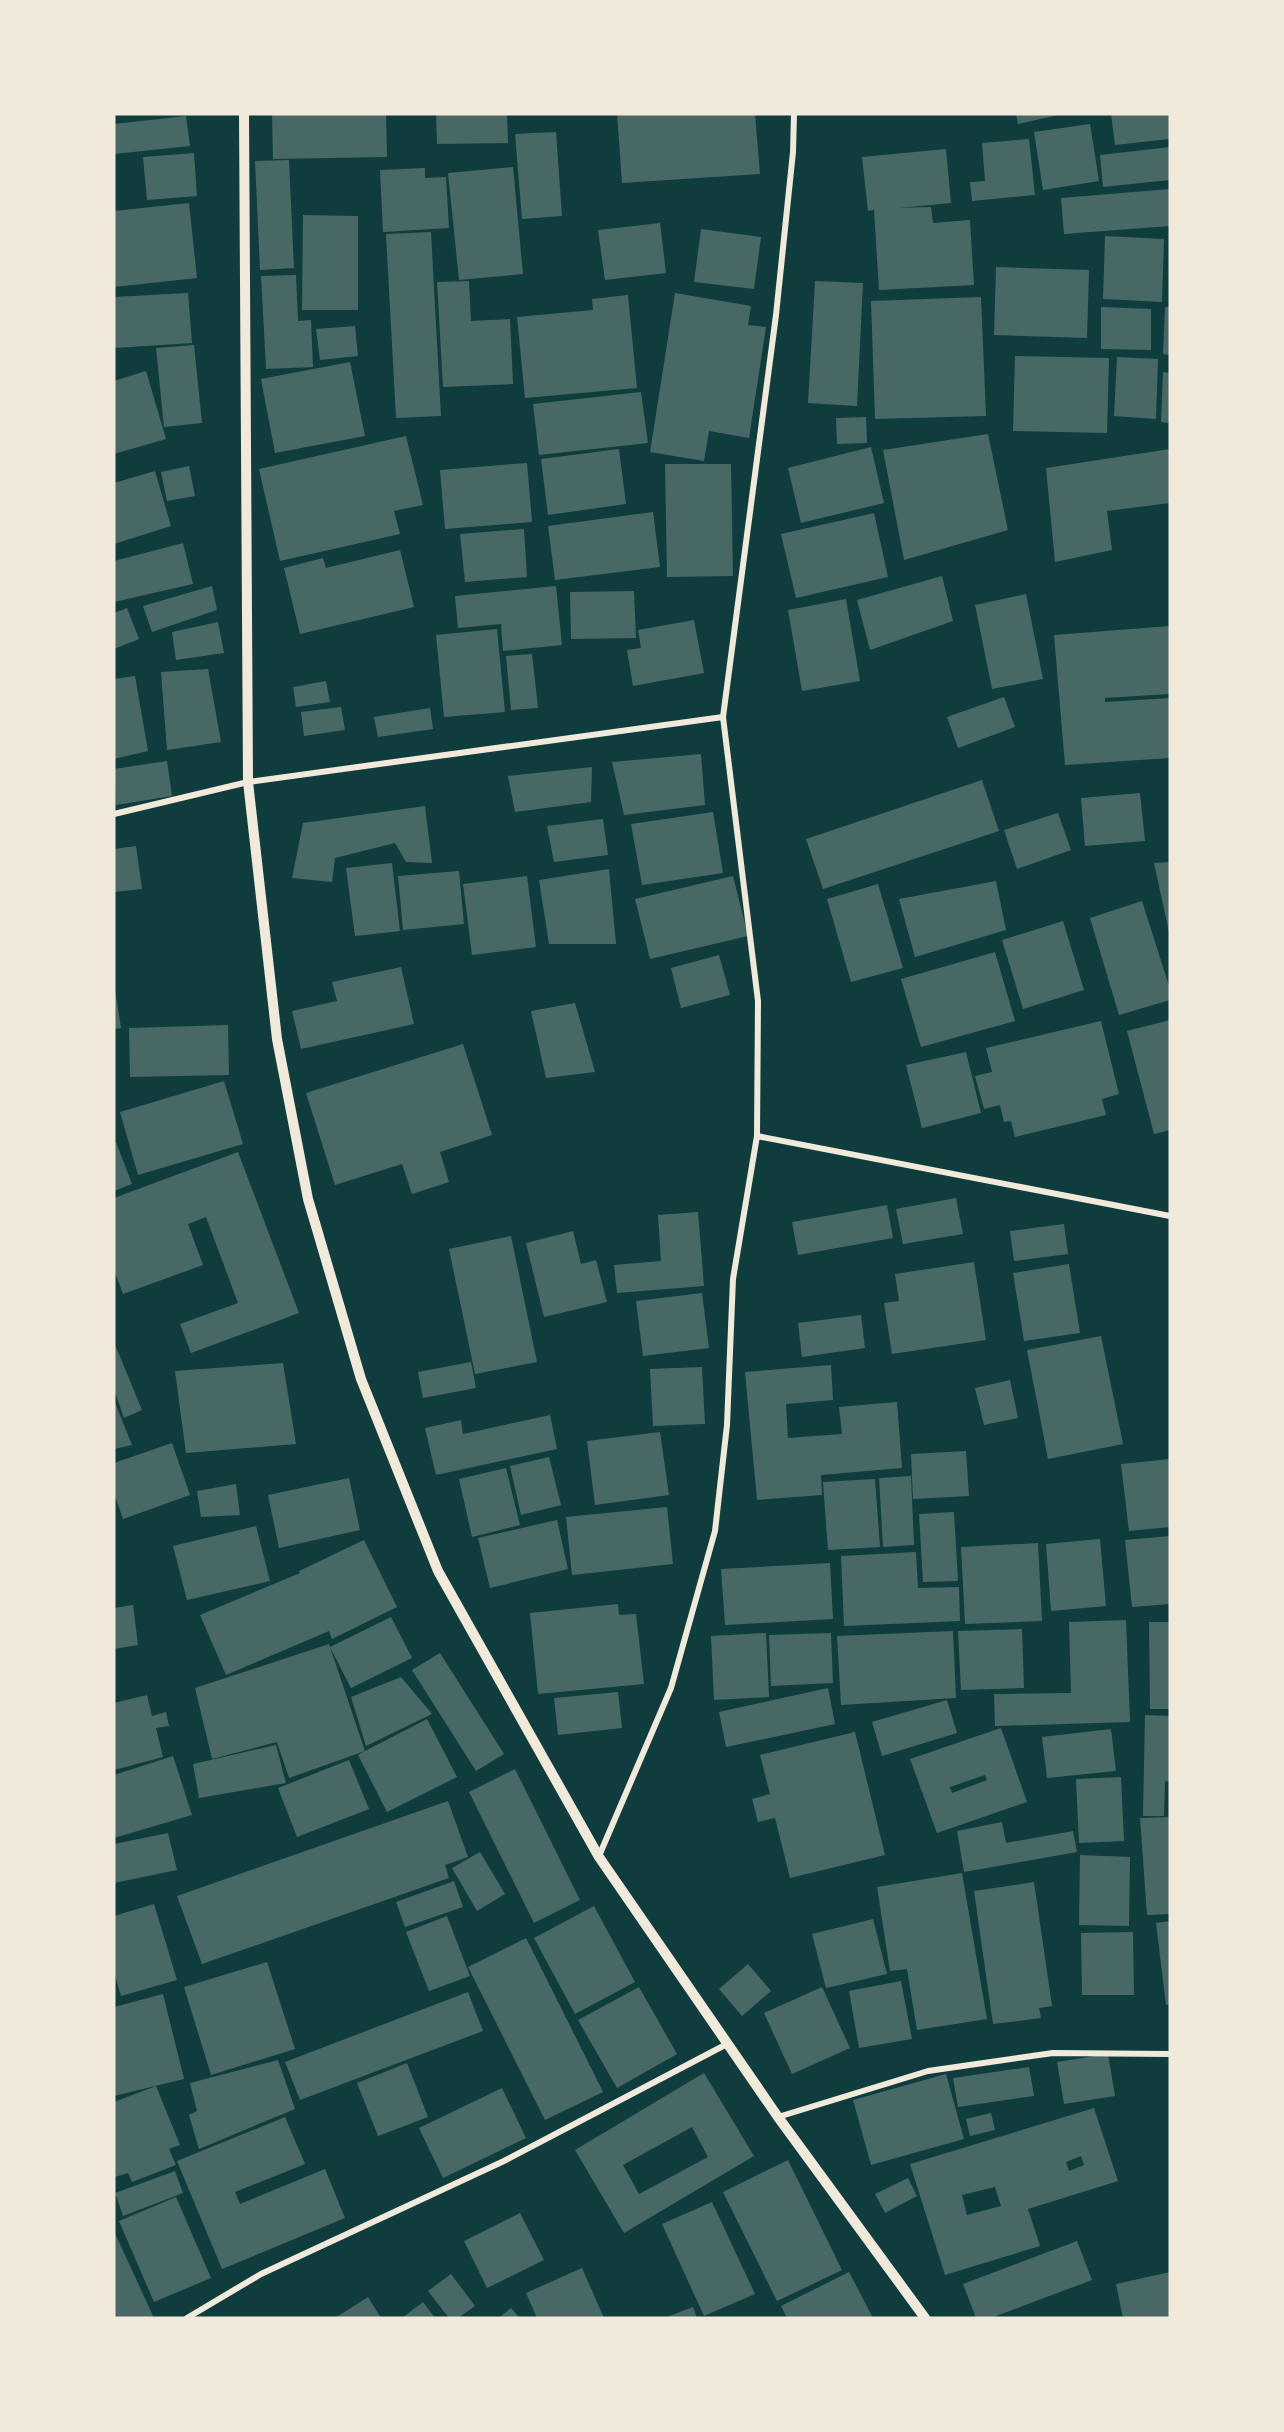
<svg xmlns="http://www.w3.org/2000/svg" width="1284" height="2432" font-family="'PT Serif',serif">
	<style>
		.building { fill: #486865; fill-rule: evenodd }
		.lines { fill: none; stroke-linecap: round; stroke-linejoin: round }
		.minor { stroke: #f1e9da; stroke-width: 6 }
		.tertiary { stroke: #f1e9da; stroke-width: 10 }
	</style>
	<rect width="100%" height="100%" fill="#0f3d3e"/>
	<path class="building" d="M272 114H386L387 157 273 159Z
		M436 114H507L508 143 437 144Z
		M617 114H755L760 174 622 183Z
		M1016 114H1057L1058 115 1018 124Z
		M1111 114H1170V139L1115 145Z
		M186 116 190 146 114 154V124Z
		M1090 124 1099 181 1043 190 1034 132Z
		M556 132 562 216 522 219 515 134Z
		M1029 139 1035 195 972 201 970 182 985 181 982 143Z
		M1170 147V180L1103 187 1100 155Z
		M946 149 951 203 899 208 931 207 933 223 970 220 974 285 879 290 874 210 868 211 862 157Z
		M194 153 197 196 147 200 143 157Z
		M289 160 294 268 260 270 255 161Z
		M513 167 523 274 459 280 448 173Z
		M425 168V178L446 177 449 228 383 232 380 170Z
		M1170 189V226L1064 234 1061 198Z
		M189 203 197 278 114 287V211Z
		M303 215 358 216V310H302Z
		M660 223 666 273 605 280 598 230Z
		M701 229 761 237 754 289 694 282Z
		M431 232 441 416 396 418 386 234Z
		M1105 236 1164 239 1162 302 1103 299Z
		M996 267 1089 270 1087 338 994 335Z
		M296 275 298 321 311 320 313 367 266 369 261 276Z
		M469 281 471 321 510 319 513 384 443 387 437 282Z
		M815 281 863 283 857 406 808 403Z
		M188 293 192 343 114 348V297Z
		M675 293 751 306 748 325 766 327 749 438 709 431 704 461 650 452Z
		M628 295 637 388 525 398 517 317 593 310 592 299Z
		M981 297 986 416 875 419 871 301Z
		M1101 307 1151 309V350L1101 349Z
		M1165 307H1170V355L1163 354Z
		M355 326 358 356 320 360 316 329Z
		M194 345 202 423 164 427 156 348Z
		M1015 356 1109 358 1107 433 1013 431Z
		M1117 357 1158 359 1156 419 1114 416Z
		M350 362 365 436 275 453 261 379Z
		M146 371 166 439 114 454V381Z
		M1163 372 1170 373V423L1161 422Z
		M641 392 648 443 539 455 533 404Z
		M866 417 867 443 837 444 836 418Z
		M988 434 1008 530 904 560 883 450Z
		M406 436 423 505 394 511 400 534 280 561 259 469Z
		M871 447 884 503 801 523 788 468Z
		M619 449 626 504 548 515 541 459Z
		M1170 449V503L1107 511 1112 550 1055 562 1046 468Z
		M527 463 532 522 445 529 440 470Z
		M665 464H731L733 576 667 577Z
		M189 466 195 496 167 501 161 472Z
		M155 471 171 526 114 544V483Z
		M653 512 660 567 555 580 548 526Z
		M874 513 888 577 796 598 781 534Z
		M524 529 527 577 465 582 460 534Z
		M183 543 193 584 114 602V561Z
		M400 550 414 607 300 634 284 568 323 558 326 568Z
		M942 576 953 621 870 650 857 600Z
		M212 586 217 610 152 632 143 606Z
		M556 586 562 645 503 651 501 624 458 628 455 596Z
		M634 591 636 638 571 639 570 592Z
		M1026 594 1043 679 992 689 975 605Z
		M846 599 860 681 802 691 788 610Z
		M127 608 139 639 114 649V613Z
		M694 620 704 673 633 686 627 650 641 648 638 630Z
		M218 622 224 653 176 660 172 632Z
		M1170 626V694L1105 698V702L1170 698V758L1065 765 1054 635Z
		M497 629 505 712 444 717 436 635Z
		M532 654 538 708 511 710 506 656Z
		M208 669 221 742 167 750 161 672Z
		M135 676 148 751 114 759V679Z
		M326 681 330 702 296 707 293 687Z
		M1004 697 1015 727 958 748 947 717Z
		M341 707 345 730 304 736 301 712Z
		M430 708 433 729 378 737 374 717Z
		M701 754 705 805 624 815 612 762Z
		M167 761 172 796 116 805 114 769Z
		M592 767 591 802 515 812 508 776Z
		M982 780 999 831 823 889 806 839Z
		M1140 793 1145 841 1085 846 1081 798Z
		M425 806 432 863 406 862 395 843 335 858 332 882 292 878 303 823Z
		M713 812 723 873 642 885 631 824Z
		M1058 813 1071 850 1017 869 1004 830Z
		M603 819 608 855 554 862 547 826Z
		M136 846 142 889 114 892V849Z
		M1170 862V932H1169L1154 863Z
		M392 863 400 931 355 936 346 868Z
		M609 869 616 944H549L539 880Z
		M459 871 464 924 403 930 398 876Z
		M527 876 536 947 472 955 463 884Z
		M733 876 748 936 650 959 635 899Z
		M996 881 1006 930 915 957 899 899Z
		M878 884 903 968 851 982 827 899Z
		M1142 901 1170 989V1000L1119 1015 1090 918Z
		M1063 921 1084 990 1023 1009 1002 940Z
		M995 952 1015 1021 921 1047 901 979Z
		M719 955 730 995 681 1008 671 968Z
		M401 967 414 1024 301 1049 292 1011 337 1001 332 982Z
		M114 983 121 1028 114 1029Z
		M575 1003 595 1072 546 1078 531 1011Z
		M1170 1020V1130L1154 1134 1127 1031Z
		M1101 1021 1119 1094 1102 1099 1106 1115 1015 1137 1011 1121 1004 1122 1000 1105 984 1109 975 1076 992 1072 986 1048Z
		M228 1025 229 1075 130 1077 129 1028Z
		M463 1044 492 1135 440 1152 449 1182 412 1194 402 1164 335 1185 306 1093Z
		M966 1052 981 1113 922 1128 906 1065Z
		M224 1081 243 1144 138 1175 120 1112Z
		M116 1142 132 1184 114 1191V1143Z
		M238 1152 299 1313 191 1353 180 1324 238 1303 206 1217 188 1224 203 1265 123 1294 114 1270V1198Z
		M956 1198 963 1234 903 1244 896 1209Z
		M887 1205 893 1238 798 1255 792 1222Z
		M698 1212 704 1286 617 1293 614 1265 661 1261 658 1215Z
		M1064 1224 1068 1254 1014 1261 1010 1231Z
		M573 1231 581 1264 596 1260 607 1302 544 1317 526 1243Z
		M511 1236 537 1362 475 1374 449 1249Z
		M974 1262 986 1340 892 1354 884 1303 899 1301 895 1274Z
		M1069 1264 1080 1333 1024 1341 1013 1273Z
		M702 1293 709 1348 643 1356 636 1301Z
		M861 1315 865 1348 802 1357 798 1323Z
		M1101 1336 1123 1444 1048 1459 1027 1350Z
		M114 1342 142 1410 124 1418 114 1389Z
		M471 1362 476 1388 423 1398 418 1372Z
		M283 1363 296 1444 186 1453 175 1371Z
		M831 1365 833 1400 786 1404 788 1438 842 1434 839 1407 897 1402 902 1468 821 1475 822 1495 757 1500 745 1372Z
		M702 1367 705 1424 653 1426 650 1369Z
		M1010 1380 1018 1418 984 1425 975 1388Z
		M114 1400 132 1445 114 1449Z
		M550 1415 557 1449 436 1475 425 1428 461 1420 463 1434Z
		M660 1432 669 1495 595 1505 587 1441Z
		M172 1443 190 1495 123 1519 114 1493V1463Z
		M966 1451 969 1496 913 1499 911 1454Z
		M549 1457 561 1505 521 1515 510 1466Z
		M1170 1459V1527L1129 1531 1121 1464Z
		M506 1468 520 1525 472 1537 459 1479Z
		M911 1476 914 1545 883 1547 879 1478Z
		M349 1478 360 1530 279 1548 268 1495Z
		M875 1479 880 1547 828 1550 823 1482Z
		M236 1484 240 1515 201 1517 197 1491Z
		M667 1507 673 1564 572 1575 566 1517Z
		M954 1512 958 1581 923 1582 919 1514Z
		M557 1520 568 1569 490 1588 478 1538Z
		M256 1526 270 1581 187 1600 173 1546Z
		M1170 1536V1604L1132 1607 1125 1540Z
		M1100 1539 1106 1606 1051 1611 1046 1544Z
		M364 1540 397 1607 332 1639 329 1631 226 1675 200 1615 300 1573 299 1571Z
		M1038 1543 1042 1621 965 1624 961 1547Z
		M916 1552 918 1588 959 1587 960 1621 844 1626 841 1556Z
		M830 1563 833 1619 725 1625 721 1569Z
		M618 1604 619 1615 636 1614 644 1684 538 1694 530 1613Z
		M133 1605 138 1645 114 1649V1608Z
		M391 1617 412 1658 351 1688 330 1647Z
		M1126 1620 1130 1722 995 1726 994 1694 1071 1693 1069 1622Z
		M1149 1622H1170V1709H1150Z
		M1022 1629 1024 1688 961 1690 958 1631Z
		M953 1631 956 1698 841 1705 837 1636Z
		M766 1633 769 1697 714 1700 711 1636Z
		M831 1633 833 1683 771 1686 769 1635Z
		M329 1644 365 1751 427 1719 457 1777 387 1812 358 1755 365 1751 289 1778 277 1742 212 1759 195 1688Z
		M440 1653 504 1754 476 1771 412 1670Z
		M401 1677 432 1714 366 1746 351 1697Z
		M828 1688 835 1724 726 1747 719 1712Z
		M618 1692 622 1728 558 1735 554 1698Z
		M147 1695 152 1716 166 1712 169 1726 156 1728 163 1757 114 1770V1703Z
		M947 1700 957 1733 882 1756 872 1722Z
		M1145 1715 1170 1716V1782L1165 1781 1164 1816H1143Z
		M1001 1728 1027 1802 937 1833 910 1759ZM985 1775 987 1780 952 1793 950 1787Z
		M1111 1729 1116 1771 1047 1778 1042 1737Z
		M855 1732 885 1855 790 1878 775 1818 758 1822 752 1799 770 1794 760 1755Z
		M276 1745 286 1783 199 1798 193 1764Z
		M173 1756 192 1815 114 1838V1775Z
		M349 1760 369 1809 297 1837 278 1788Z
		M515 1769 580 1900 534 1923 469 1792Z
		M1121 1777 1124 1841 1079 1843 1076 1779Z
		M448 1801 468 1857 445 1865 449 1878 202 1964 177 1896Z
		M1170 1817V1914L1147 1915 1140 1818Z
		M1002 1822 1006 1843 1073 1831 1077 1852 964 1872 957 1831Z
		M168 1833 177 1870 114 1883V1844Z
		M480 1852 505 1894 477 1911 452 1868Z
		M1080 1855 1130 1857 1129 1926 1079 1925Z
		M962 1873 987 2019 917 2030 907 1969 890 1971 877 1887Z
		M454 1881 463 1907 405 1927 396 1902Z
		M1034 1882 1052 2006 1039 2008 1041 2018 993 2024 974 1891Z
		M154 1904 177 1980 121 1996 114 1972V1916Z
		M594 1906 635 1982 575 2014 534 1938Z
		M447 1916 470 1976 429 1991 406 1932Z
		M873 1919 887 1974 826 1988 812 1934Z
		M1170 1921V2004L1166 2005 1156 1923Z
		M1133 1932 1134 1995H1082L1081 1933Z
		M526 1938 603 2092 545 2120 468 1967Z
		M267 1962 295 2049 211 2075 184 1987Z
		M748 1964 771 1991 742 2016 719 1989Z
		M901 1981 912 2039 859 2048 849 1991Z
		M639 1987 677 2054 617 2088 578 2020Z
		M822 1987 850 2048 792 2074 764 2013Z
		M468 1992 483 2031 300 2100 285 2062Z
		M163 1994 184 2079 114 2096V2007Z
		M1108 2054 1115 2096 1064 2104 1057 2062Z
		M278 2060 295 2109 199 2149 189 2115 197 2111 190 2083Z
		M407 2063 428 2117 378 2136 357 2083Z
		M1029 2067 1034 2096 958 2107 953 2078Z
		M704 2073 754 2156 624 2233 575 2150ZM692 2127 708 2157 639 2194 623 2165Z
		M946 2074 964 2139 871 2165 853 2100Z
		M156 2086 180 2145 169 2149 176 2165 132 2182 128 2173 115 2177 114 2102Z
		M502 2088 526 2138 443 2178 419 2128Z
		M1094 2108 1118 2181 1028 2209 1040 2246 945 2275 910 2164ZM1081 2156 1084 2165 1069 2171 1066 2162ZM995 2187 1001 2206 967 2215 962 2195Z
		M991 2113 995 2130 970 2136 966 2119Z
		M285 2117 305 2164 235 2192 240 2204 325 2169 345 2218 222 2269 177 2161Z
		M788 2160 842 2270 777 2301 723 2192Z
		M175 2171 183 2193 123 2216 115 2193Z
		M908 2178 917 2196 885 2213 875 2194Z
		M176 2197 211 2278 154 2302 119 2221Z
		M712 2202 755 2294 704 2316 662 2224Z
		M520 2213 544 2260 487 2288 464 2241Z
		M114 2231 154 2318H114Z
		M1077 2241 1092 2280 991 2318H976L963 2284Z
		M582 2268 604 2318H537L526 2293Z
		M849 2272 873 2318H787L781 2306Z
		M1170 2272V2318H1123L1116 2284Z
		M451 2274 475 2306 458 2318H449L428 2291Z
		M368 2297 381 2318H335Z
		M423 2302 435 2318H402Z
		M693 2307 697 2318H664Z
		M511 2308 520 2318H499Z"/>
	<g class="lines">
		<path class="minor" d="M114 814 248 782 723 717
			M757 1136 1170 1216
			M599 1856 671 1688 715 1531 727 1425 733 1279 757 1136 758 1001 723 717 776 315 793 152 794 114
			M778 2117 928 2071 1053 2053 1170 2054
			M187 2318 261 2274 504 2161 727 2044"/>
		<path class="tertiary" d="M244 114 248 782 277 1039 308 1199 361 1379 438 1571 599 1857 778 2117 925 2318"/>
	</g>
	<rect width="1284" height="2432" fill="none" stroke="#f1e9da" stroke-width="231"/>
</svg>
